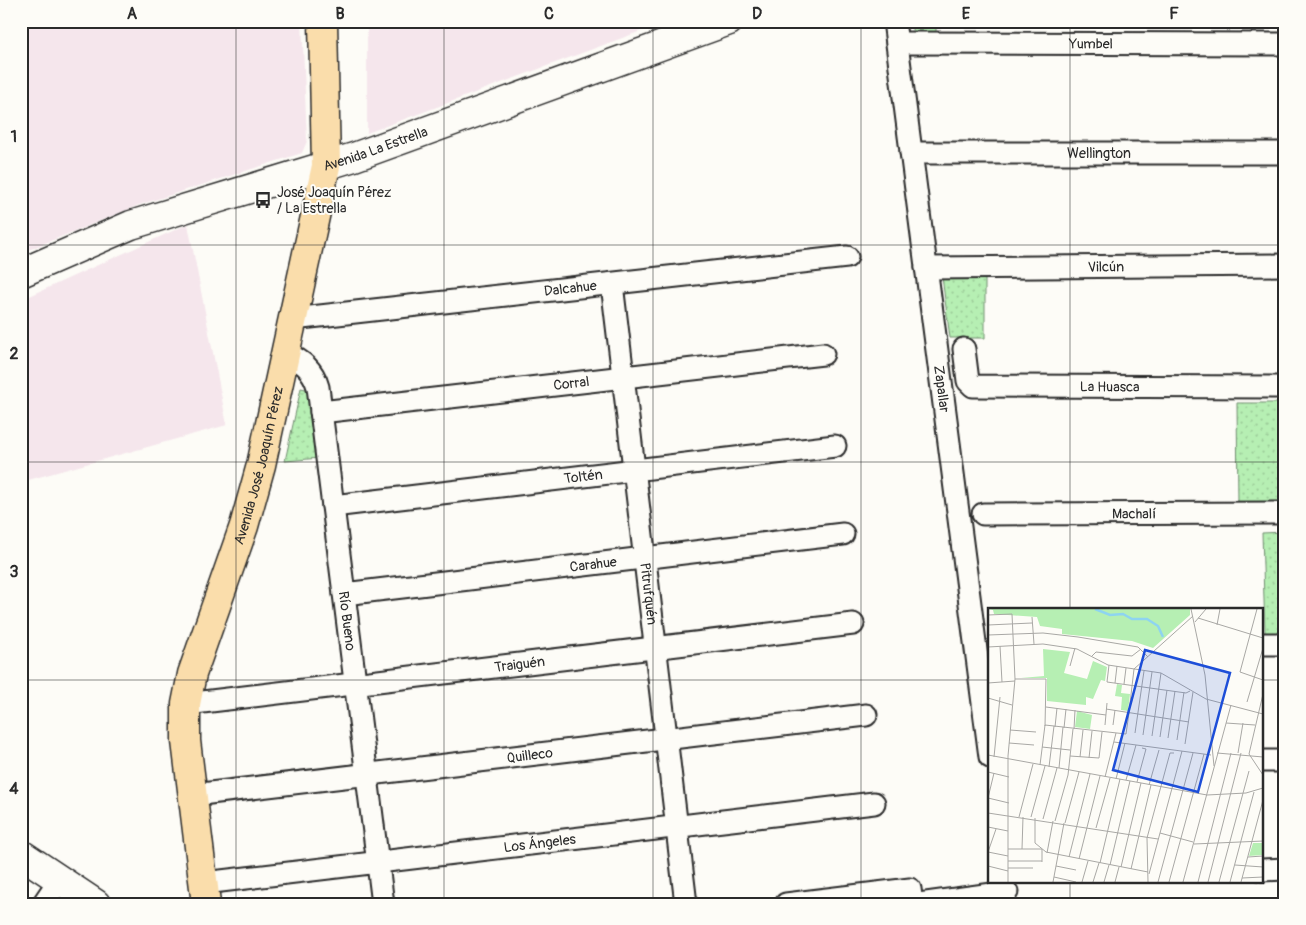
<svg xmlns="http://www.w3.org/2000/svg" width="1306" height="925" font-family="Pangolin,sans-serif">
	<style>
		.built { fill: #f5e6ec }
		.grass { fill: url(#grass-dots); stroke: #708d6f }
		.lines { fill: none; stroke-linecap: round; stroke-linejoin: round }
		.street-casing { stroke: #2b2b2b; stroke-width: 25 }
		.secondary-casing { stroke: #2b2b2b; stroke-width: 31 }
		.primary-casing { stroke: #2b2b2b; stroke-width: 31 }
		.street { stroke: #fdfcf7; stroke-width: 21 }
		.secondary { stroke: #fdfcf7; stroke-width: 28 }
		.primary { stroke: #faddab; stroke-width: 28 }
		.grid { fill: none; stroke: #2b2b2b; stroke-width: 1; stroke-opacity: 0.55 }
		.labels { text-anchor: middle; stroke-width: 4; stroke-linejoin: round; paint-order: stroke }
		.street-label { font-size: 14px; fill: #2b2b2b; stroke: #fdfcf7 }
		.poi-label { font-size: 14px; fill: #2b2b2b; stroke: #fdfcf7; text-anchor: start }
		.inset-river { fill: none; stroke: #8ed4f0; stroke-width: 2.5 }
		.inset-road { fill: none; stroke: #a9a8a5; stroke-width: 1 }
		.view { fill: #1d4ed8; fill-opacity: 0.15; stroke: #1d4ed8; stroke-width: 2.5 }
		.inset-edge { fill: none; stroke: #2b2b2b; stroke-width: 2.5 }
		.neatline { fill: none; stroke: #2b2b2b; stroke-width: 2 }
		.grid-label { font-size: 16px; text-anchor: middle; font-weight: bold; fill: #2b2b2b }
	</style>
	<defs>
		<pattern id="grass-dots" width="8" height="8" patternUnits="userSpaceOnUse" patternTransform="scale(1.25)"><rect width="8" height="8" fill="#b6efb3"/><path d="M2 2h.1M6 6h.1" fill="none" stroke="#9dcd9a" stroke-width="1.8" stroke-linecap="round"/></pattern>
	</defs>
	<rect width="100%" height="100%" fill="#fdfcf7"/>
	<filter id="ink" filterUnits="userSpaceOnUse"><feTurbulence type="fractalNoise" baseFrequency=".02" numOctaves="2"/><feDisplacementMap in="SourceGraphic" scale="10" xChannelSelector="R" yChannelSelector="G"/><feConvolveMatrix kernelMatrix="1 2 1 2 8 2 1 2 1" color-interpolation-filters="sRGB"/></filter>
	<g filter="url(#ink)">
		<path class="built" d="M21 21H302L307 141 302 153 139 205 21 253Z
			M367 21H668L367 133Z
			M188 224 227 425 21 482V300Z"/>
		<path class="grass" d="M911 21H936V37L913 36Z
			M985 276V338H950L942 277Z
			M301 388 310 390 320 458 285 461Z
			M1237 403H1285V503H1238Z
			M1285 532V632L1265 633 1262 533Z"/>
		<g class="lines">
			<g class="street-casing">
				<g id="street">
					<path id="s1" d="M894 21 990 757"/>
					<path id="s2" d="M897 43 1285 44"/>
					<path id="s3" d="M911 153H1285"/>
					<path id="s4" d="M926 268 1285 265"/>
					<path id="s5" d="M612 284 686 904"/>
					<path id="s6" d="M293 319 847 257"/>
					<path id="s7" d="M964 349 968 381 973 386 1285 387"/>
					<path id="s8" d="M286 353C302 361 313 369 318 387L383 904"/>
					<path id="s9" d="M321 412 823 354"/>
					<path id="s10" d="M333 506 835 446"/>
					<path id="s11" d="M983 514 1285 513"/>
					<path id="s12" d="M344 594 843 534"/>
					<path d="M1262 644H1285"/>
					<path id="s13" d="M186 704 853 624"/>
					<path d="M1262 761H1285"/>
					<path id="s14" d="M193 795 866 715"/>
					<path d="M1262 870 1285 869"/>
					<path id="s15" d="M204 883 874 803"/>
					<path d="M43 904 60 879"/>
					<path d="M786 904 910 889 912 904"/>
					<path d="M919 904 1007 892"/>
				</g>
			</g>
			<g class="secondary-casing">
				<g id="secondary">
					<path id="s16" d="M21 273 131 225 354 157 729 21"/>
					<path d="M21 854 96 904"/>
				</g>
			</g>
			<g class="primary-casing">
				<g id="primary">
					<path id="s17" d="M206 904 186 741V704L192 674 244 526 261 465 326 166 323 21"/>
				</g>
			</g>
			<use href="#street" class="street"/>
			<use href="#secondary" class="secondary"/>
			<use href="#primary" class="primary"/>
		</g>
	</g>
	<path class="grid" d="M236 21V904M444 21V904M653 21V904M861 21V904M1070 21V609M21 245H1285M21 462H1285M21 680H990M1262 680H1285M1070 881V904"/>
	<defs>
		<g id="bus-bare" transform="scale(1.35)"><path d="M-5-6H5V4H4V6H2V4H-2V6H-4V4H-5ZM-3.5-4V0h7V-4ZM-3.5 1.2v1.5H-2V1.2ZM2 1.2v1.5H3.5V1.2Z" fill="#2b2b2b" stroke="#fdfcf7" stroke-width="2.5" paint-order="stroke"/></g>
	</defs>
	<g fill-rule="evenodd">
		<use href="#bus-bare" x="263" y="200"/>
	</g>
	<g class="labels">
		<g class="street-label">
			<text dy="5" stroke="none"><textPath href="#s2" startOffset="194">Yumbel</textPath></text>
			<text dy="5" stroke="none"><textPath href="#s16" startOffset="376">Avenida La Estrella</textPath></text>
			<text dy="5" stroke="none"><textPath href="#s3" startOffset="188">Wellington</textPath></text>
			<text dy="5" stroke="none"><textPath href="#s4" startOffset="180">Vilcún</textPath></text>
			<text dy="5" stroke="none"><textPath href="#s6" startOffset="279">Dalcahue</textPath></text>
			<text dy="5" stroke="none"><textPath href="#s9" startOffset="252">Corral</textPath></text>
			<text dy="5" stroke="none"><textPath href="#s7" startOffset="176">La Huasca</textPath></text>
			<text dy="5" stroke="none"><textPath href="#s1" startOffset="371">Zapallar</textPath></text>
			<text dy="5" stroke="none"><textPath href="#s17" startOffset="451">Avenida José Joaquín Pérez</textPath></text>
			<text dy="5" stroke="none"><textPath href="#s10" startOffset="252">Toltén</textPath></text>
			<text dy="5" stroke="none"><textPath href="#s11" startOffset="151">Machalí</textPath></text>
			<text dy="5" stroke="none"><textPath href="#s12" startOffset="251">Carahue</textPath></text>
			<text dy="5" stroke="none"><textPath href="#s5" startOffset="312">Pitrufquén</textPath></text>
			<text dy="5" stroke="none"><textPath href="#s8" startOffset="284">Río Bueno</textPath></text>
			<text dy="5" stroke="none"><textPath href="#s13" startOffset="336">Traiguén</textPath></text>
			<text dy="5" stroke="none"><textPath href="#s14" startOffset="339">Quilleco</textPath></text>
			<text dy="5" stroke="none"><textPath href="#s15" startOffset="338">Los Ángeles</textPath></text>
		</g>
		<g class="poi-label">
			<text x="277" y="197">José Joaquín Pérez<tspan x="277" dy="16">/ La Estrella</tspan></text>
		</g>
	</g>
	<g transform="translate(988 608)">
		<rect width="275" height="275" fill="#fdfcf7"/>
		<path d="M0 1H202V7L165 40 144 33 74 26V21L52 18 49 9 6 6 5 2ZM55 41 82 44 76 65 99 71 105 53 119 59 117 73 113 72 105 91 98 89V97L59 93V70H33L56 68ZM129 76 134 77 133 85 142 86 140 103 133 102 134 89 127 88ZM89 103 104 107 102 121 87 119ZM265 235H275V247L261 248Z" fill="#b6efb3"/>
		<path class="inset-river" d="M107 1 122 7 135 6 144 11H159L170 18 175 29"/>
		<path class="inset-road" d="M203 1 217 67 226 158M269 1 252 64 275 72M0 7 24 6 27 71 20 148V274M44 9 46 36M210 10 275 30M207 14 218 1M0 17 44 15M229 17 232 1M0 27 55 25 90 29 150 39 160 49M12 38 14 74M0 39 55 36 89 41 120 57 173 65 218 91 275 106M104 48 108 44 144 48 153 41M121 57 119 74 198 85 202 83M82 58 87 40M27 71H58L57 118M0 75 27 73M127 75 129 58M136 76 138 60M0 90 24 97M259 94 275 40M58 99 118 107M118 101 201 114M141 104 146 61 205 8M238 115 267 117M117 117 119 95M125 117 127 102M67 119 69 100M76 120 78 101M86 121 87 102M22 122 48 124M147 125 156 63M155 127 164 64M164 128 173 65M172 129 179 82M180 130 187 83M189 132 196 84M126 134 223 147M21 135 46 137M197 136 205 84M54 139 82 142M229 145 275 149M250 145 255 115M261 146 275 86M261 146 275 167M0 147 219 187 258 185 275 180M82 148 111 150 114 124M6 149 12 89M92 149 95 122M101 150 104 123M52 157 57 117 138 126 141 105M61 159 66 118M71 160 75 119M0 164 21 169M117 169 128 125M128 171 137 135M138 172 148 137M149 174 158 141 154 140M161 177 171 142M0 190 6 165M0 190 21 195M0 205 170 231M31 209 45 156M43 209 57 158M47 210V235L58 244 160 264M55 211 69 160M67 213 80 167 85 121M77 215 91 164M0 219 20 223M108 220 122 170M172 225 205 234M206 236 275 233M20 241H54V254M34 241 35 209M0 244 8 221M0 244 20 248M59 245 65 213M81 249 102 166M260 249 275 248M91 251 112 168M20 253H54M112 255 132 171M122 257 142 173M247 257 275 259M0 258 20 263M68 258 88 262M133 259 153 175M20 260H45M143 261 163 177M161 266 194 143M66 269 88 274M254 270 275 269M65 274 76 215M94 274 100 253M105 274 111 255M116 274 121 257M127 274 131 259M160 274 159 230 182 145H186M170 274 205 145M181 274 216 146M195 274 243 97M210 274 243 145M220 274 253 145M231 274 261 163M242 274 266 184M253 274 275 192"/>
		<path class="view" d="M157 42 242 65 210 184 125 162Z"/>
		<rect width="275" height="275" class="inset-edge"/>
	</g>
	<rect width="1306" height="925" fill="none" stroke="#fdfcf7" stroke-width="55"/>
	<rect x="28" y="28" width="1250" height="870" class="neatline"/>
	<g class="grid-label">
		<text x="132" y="19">A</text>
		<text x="340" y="19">B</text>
		<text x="549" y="19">C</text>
		<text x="757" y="19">D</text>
		<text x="966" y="19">E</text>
		<text x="1174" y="19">F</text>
		<text x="14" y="142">1</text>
		<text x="14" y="359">2</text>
		<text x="14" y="577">3</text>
		<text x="14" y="794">4</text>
	</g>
</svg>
